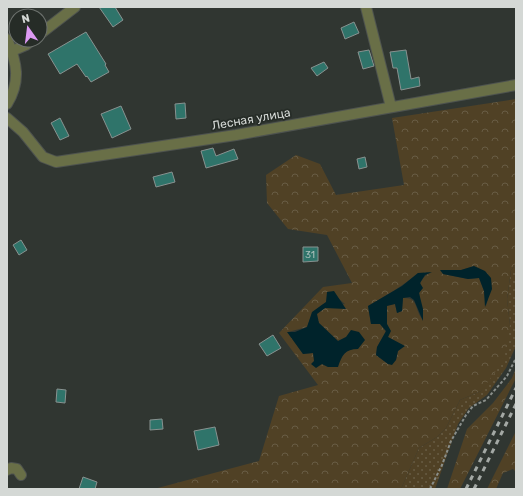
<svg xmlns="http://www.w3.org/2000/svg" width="523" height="496" font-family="Rubik,sans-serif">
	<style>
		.grass { fill: url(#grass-dots) }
		.forest { fill: url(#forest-crowns); fill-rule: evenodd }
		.water { fill: #00232b }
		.building { fill: #2f746a; stroke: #889290 }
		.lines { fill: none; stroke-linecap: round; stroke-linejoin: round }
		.minor-casing { stroke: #4e534f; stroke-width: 12 }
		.path { stroke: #8a8f8b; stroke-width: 2; stroke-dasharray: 3 2; stroke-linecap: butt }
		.minor { stroke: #696f47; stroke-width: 10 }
		.rail { stroke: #a4a9a5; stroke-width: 3; stroke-dasharray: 5 5; stroke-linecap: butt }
		.labels { text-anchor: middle; stroke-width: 3.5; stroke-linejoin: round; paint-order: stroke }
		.number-label { font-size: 10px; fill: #abbfba }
		.street-label { font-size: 12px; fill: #d4d8d5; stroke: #262c27 }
	</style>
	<defs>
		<pattern id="grass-dots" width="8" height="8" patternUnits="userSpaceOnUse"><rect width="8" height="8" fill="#504125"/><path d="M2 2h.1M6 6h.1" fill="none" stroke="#685c44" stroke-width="1.8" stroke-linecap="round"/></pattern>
		<pattern id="forest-crowns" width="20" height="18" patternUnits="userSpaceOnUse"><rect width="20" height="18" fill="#504125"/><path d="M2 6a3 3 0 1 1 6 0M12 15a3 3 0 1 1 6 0" fill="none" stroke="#685c44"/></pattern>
	</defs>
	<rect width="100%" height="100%" fill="#303631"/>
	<path class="grass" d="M516 265V346L506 368 487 395 469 408 458 424 435 489H401L419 448 437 437 446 428 460 400 481 391 510 325 507 299 511 270Z"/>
	<path class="forest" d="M516 99V265L511 270 507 299 510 325 502 363 481 391 460 400 446 428 437 437 419 448 401 489H154L259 461 279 396 318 385 279 333 323 287 352 283 327 235 288 229 267 203 266 175 296 155 320 164 336 195 404 185 392 118ZM474 266 488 299 486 306 484 291 479 278 468 279 443 274 441 270H461ZM418 273H430C411 282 423 304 423 320 414 310 419 297 403 298L402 311 397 313 395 304 387 305V324L390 331 388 337 404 346 398 351 396 360 388 364 376 355 377 347 386 332 380 324H371L368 306C385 296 403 286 418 273ZM338 298 345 304 325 308 316 314 319 323 338 341 346 337 358 349H350L328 367 315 361 313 353 303 354 288 332 307 327C314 309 319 304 338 298Z
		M516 368V378L460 489H447L467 429 493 403 512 378Z
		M516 431V472L513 469 503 473 496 489H487Z"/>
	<path class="water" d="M474 266 485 271 491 278 492 289 485 307 484 291 479 278 468 279 443 274 440 270H461Z
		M432 272 425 275 420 283 423 288 419 293 423 309V321L414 300 410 297 403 298 402 311 397 313 395 304 387 306V324L391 331 388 337 405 346 398 351 396 360 392 365 388 364 376 355 377 347 386 331 380 324H371L368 306 402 286 418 273Z
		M334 291 346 309 325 308 317 314 319 323 338 341 346 337 351 330 359 332 365 340 358 349C345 349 342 355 338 367H328L322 364 316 368 311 364 314 361 313 353 303 354 287 332H295L307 327 312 312 326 302 327 292Z"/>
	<path class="building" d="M99 7H115L123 20 113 27Z
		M354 22 359 33 345 39 341 28Z
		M86 32 106 64 105 65 109 72 91 82 87 76 86 77 77 64 60 74 48 54Z
		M369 50 374 66 363 69 358 52Z
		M406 50 411 79 419 77 420 86 401 90 397 68H393L390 52Z
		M324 62 328 68 317 76 311 68Z
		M185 103 186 118 176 119 175 104Z
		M121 106 131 129 112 138 101 114Z
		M60 118 69 136 60 140 51 123Z
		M213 148 216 156 234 149 238 159 206 168 201 151Z
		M365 157 367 167 359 169 357 159Z
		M172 172 175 182 156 187 153 177Z
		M21 240 27 250 19 255 13 245Z
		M303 247H318V261L303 262Z
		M273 335 281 348 267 356 259 344Z
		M57 389 66 390 65 403 56 402Z
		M162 419 163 429 150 430V420Z
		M215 427 219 445 198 450 194 431Z
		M83 477 97 482 95 489H79Z"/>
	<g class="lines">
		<g class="minor-casing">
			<path id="minor" d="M366 7 391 107
				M40 34 75 7
				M7 39C17 63 21 81 7 104
				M12 51 26 45 32 40
				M7 118 23 132 43 157 56 162 236 135 516 85
				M7 470 11 468 17 469 21 475"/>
		</g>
		<path class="path" d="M430 489 442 465 451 441 466 415 473 406 486 400 507 376 516 358"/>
		<use href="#minor" class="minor"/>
		<path class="rail" d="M466 489 516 388
			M474 489 516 404"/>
	</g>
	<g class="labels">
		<g class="number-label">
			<text x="310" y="258">31</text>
		</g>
		<g class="street-label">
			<text transform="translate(251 119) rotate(-10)" y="4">Лесная улица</text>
		</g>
	</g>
	<rect width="523" height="496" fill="none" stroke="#d4d8d5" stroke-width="16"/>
	<g transform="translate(28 28) rotate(346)"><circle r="19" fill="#262c27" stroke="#6c716d"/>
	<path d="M0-3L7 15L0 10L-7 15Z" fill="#dd99f3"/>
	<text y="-6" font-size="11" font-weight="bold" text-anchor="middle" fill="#d4d8d5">N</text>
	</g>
</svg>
